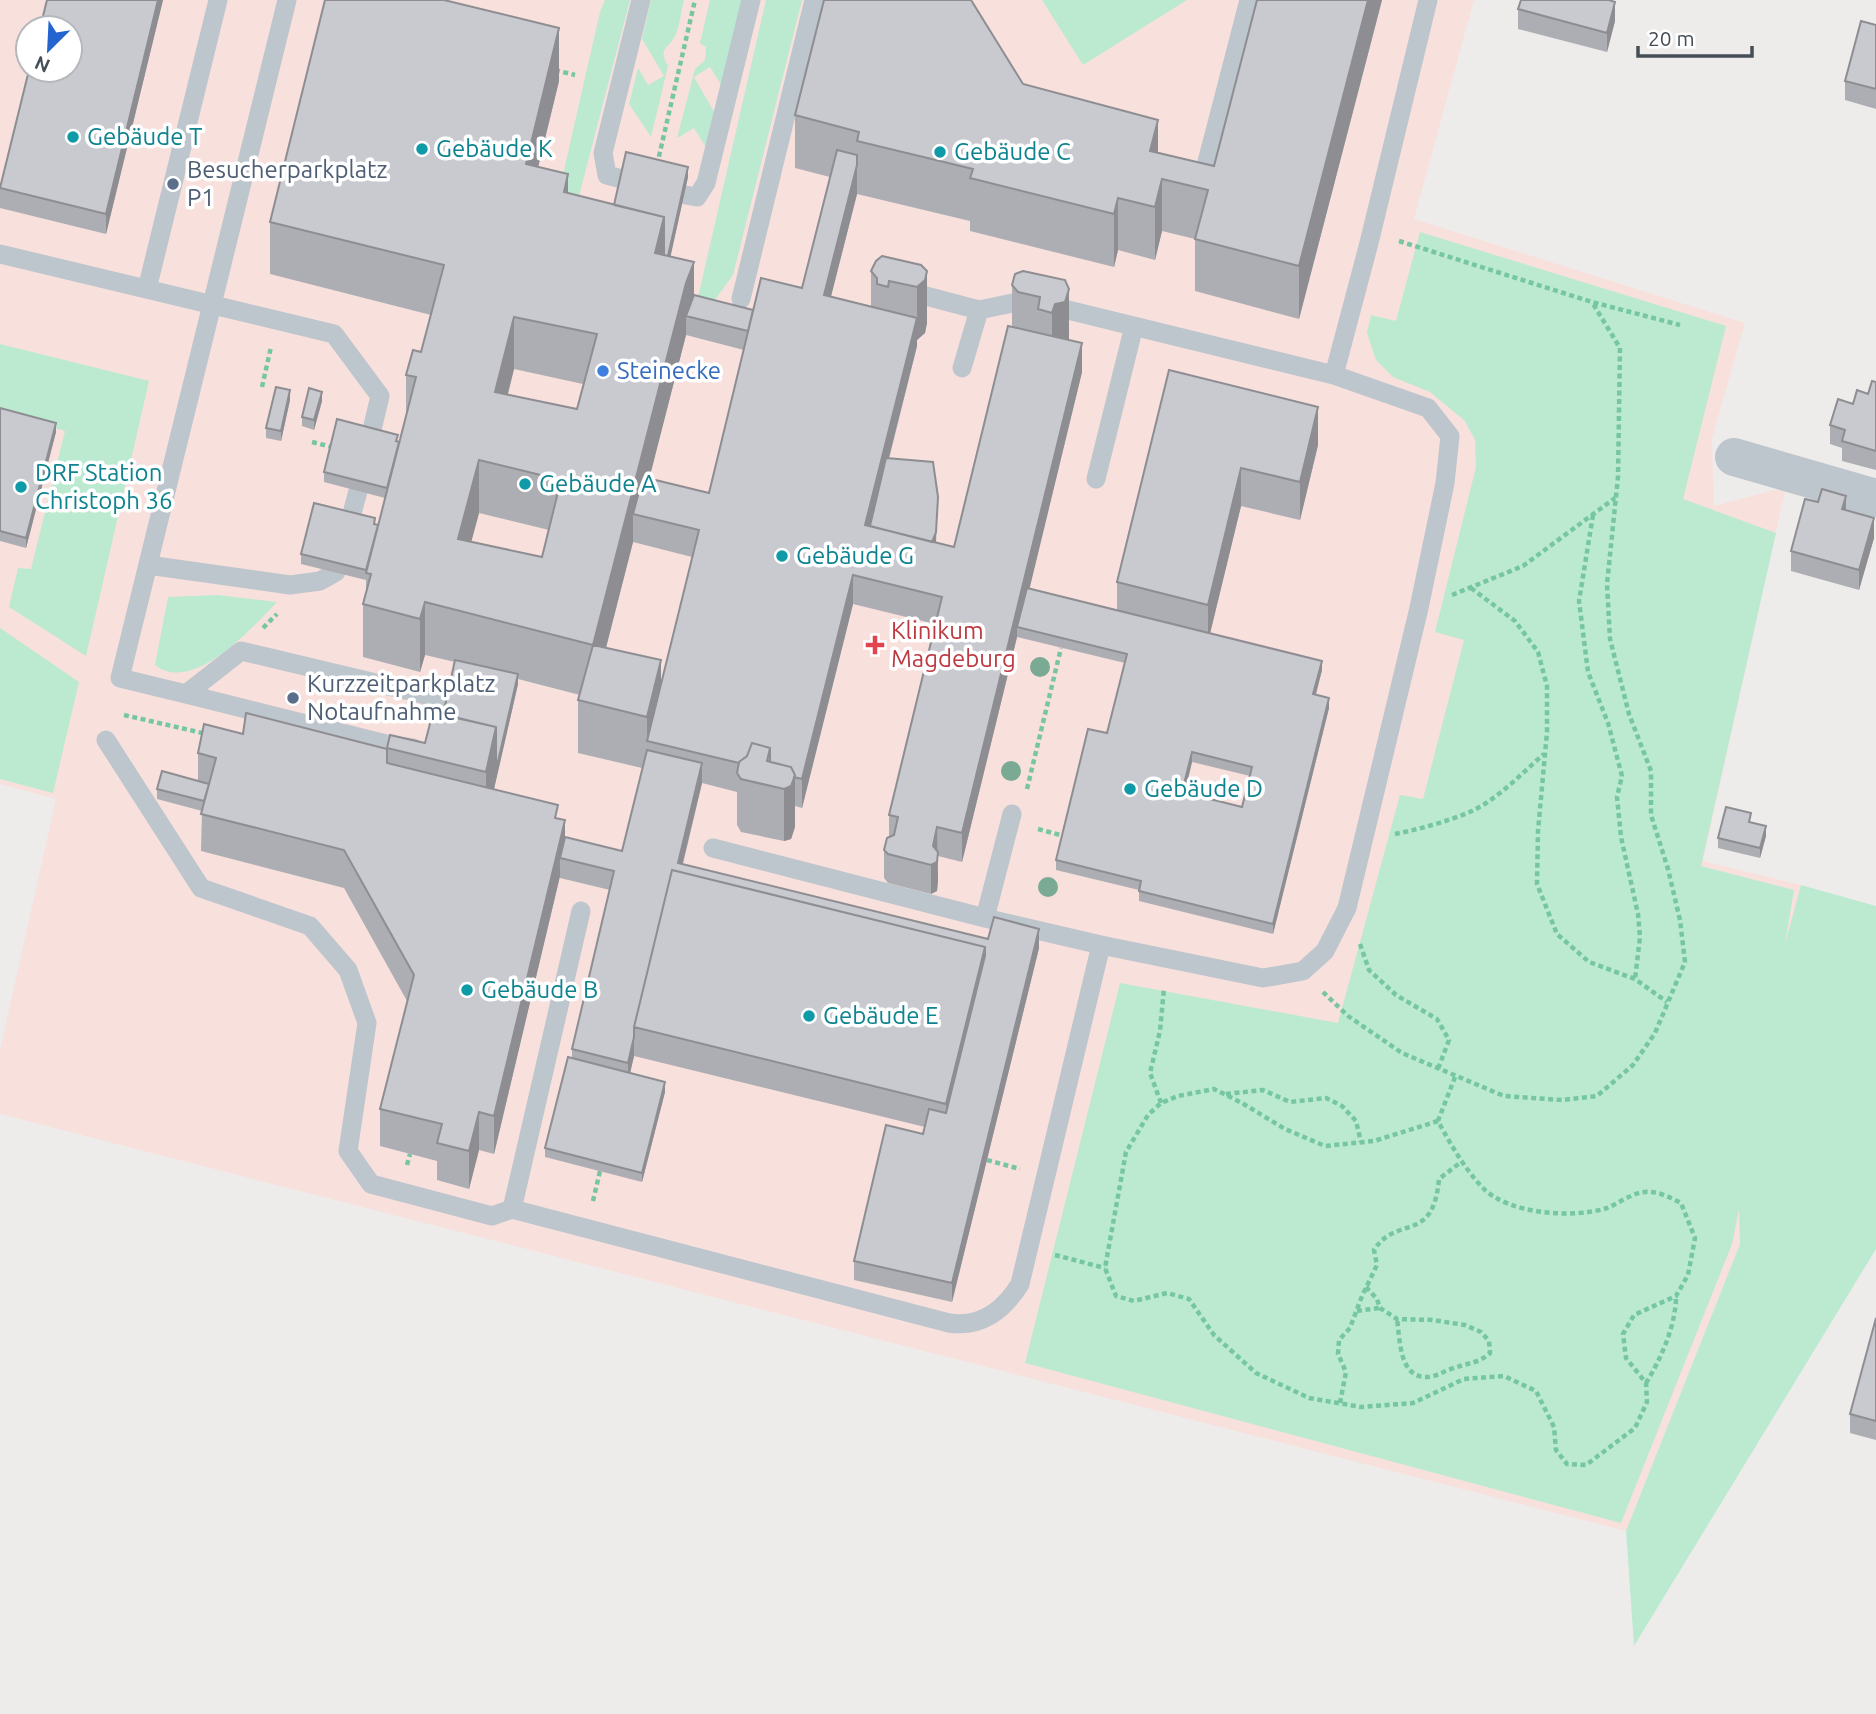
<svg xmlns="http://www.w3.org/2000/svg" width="1876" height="1714" font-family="Ubuntu,sans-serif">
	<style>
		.medical { fill: #f8e0dc; fill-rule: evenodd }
		.green { fill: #bbead1 }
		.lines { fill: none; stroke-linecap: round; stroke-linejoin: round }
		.path { stroke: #76c6a3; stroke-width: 4.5; stroke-dasharray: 5 3.5; stroke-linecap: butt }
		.lane { stroke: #bdc5cd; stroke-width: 19 }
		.street { stroke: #bdc5cd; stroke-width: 38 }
		.tree { fill: #7aa994 }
		.wall { fill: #adaeb3; fill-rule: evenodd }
		.shaded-wall { fill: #8d8d92 }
		.building { fill: #c9cad0; stroke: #8d8d92; stroke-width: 2; fill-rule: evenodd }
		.culture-dot { fill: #0f9aa8; stroke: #fff; stroke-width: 2.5 }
		.service-dot { fill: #5c6f8a; stroke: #fff; stroke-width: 2.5 }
		.shop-dot { fill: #3f7fe0; stroke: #fff; stroke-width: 2.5 }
		.health-dot { fill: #e0444e; stroke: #fff; stroke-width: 2.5 }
		.labels { text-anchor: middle; stroke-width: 7; stroke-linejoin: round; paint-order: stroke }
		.culture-label { font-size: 24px; fill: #0d838f; stroke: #fff; text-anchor: start }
		.service-label { font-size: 24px; fill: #4e5e75; stroke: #fff; text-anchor: start }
		.shop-label { font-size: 24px; fill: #366cbe; stroke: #fff; text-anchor: start }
		.health-label { font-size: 24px; fill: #be3a42; stroke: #fff; text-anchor: start }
	</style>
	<rect width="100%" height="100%" fill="#eeeceb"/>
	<path class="medical" d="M0 0H1474L1414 219 1745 323 1712 439 1714 506 1786 487 1703 861 1801 885 1739 1125 1740 1244 1626 1531 0 1114V1050L56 799 0 784ZM28 28H70V70H28Z"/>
	<path class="green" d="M605 0H630L573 219 554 214 600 12Z
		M651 0H684C681 11 680 26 675 36 669 49 657 47 668 66L651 137 629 104 638 68 648 85 664 76 642 39Z
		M710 0H742L722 86 710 67 694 77 716 115 707 149 694 128 677 138 695 69 705 60 706 47 700 43Z
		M766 0H802L733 275 712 304 694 315Z
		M1042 0H1187L1083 65Z
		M1420 232 1726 326 1683 499 1776 533 1701 866 1794 890 1785 944 1801 885 1876 906V1249L1634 1646 1626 1531 1740 1244 1739 1209 1732 1244 1621 1523 1025 1363 1120 983 1338 1023 1400 795 1423 799 1464 640 1435 632 1476 467 1475 440 1465 421 1430 392 1393 377 1376 360 1367 333 1371 315 1396 321Z
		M0 344 149 381 86 656 9 607 18 568 31 569 65 431 0 414Z
		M217 595 277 602C252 628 193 695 155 665L168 597Z
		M0 628 79 682 53 793 0 779Z"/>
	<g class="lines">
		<path class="path" d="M555 70 575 75
			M657 165 695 0
			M1399 241 1592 302 1680 325
			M262 387 271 347
			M312 442 332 447
			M1593 515 1579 601 1588 672 1608 723 1622 776 1617 797 1621 837 1638 914 1640 937 1635 979
			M1471 588 1515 621 1538 652 1547 686V732L1538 831 1537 884 1557 934 1589 962 1635 979 1667 1002
			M1452 595 1523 566 1615 498
			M263 628 277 614
			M124 715 207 734
			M1027 789 1061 648
			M1038 829 1064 836
			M1395 834C1420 829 1449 821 1472 811 1499 798 1522 773 1544 754
			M1360 944 1369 970 1396 995 1437 1019 1449 1040 1438 1069
			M1323 992 1348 1016 1402 1053 1504 1096 1562 1100 1597 1096 1633 1065 1655 1033 1685 962 1680 920 1668 869 1651 815V771L1629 714 1610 639 1607 584 1618 477 1620 348 1592 302
			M1226 1094 1263 1090 1290 1102 1326 1098 1342 1106 1356 1121 1361 1142
			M1161 1103 1150 1073 1160 1031 1164 988
			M1438 1121 1374 1141 1325 1146 1285 1129 1242 1103 1214 1089 1178 1096 1161 1103 1148 1115 1126 1152 1105 1268 1116 1296 1134 1301 1167 1293 1189 1299 1214 1335 1256 1373 1309 1398 1361 1407 1413 1403 1464 1379 1504 1376 1536 1391 1554 1427 1556 1450 1567 1464 1586 1465 1635 1428 1647 1402 1646 1383 1626 1358 1623 1334 1634 1315 1676 1296 1688 1275 1695 1238 1681 1203C1664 1194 1649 1187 1631 1196 1623 1199 1615 1205 1607 1208 1573 1219 1508 1214 1483 1188 1464 1168 1451 1145 1438 1121L1455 1077
			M987 1160 1020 1169
			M407 1165 410 1154
			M593 1201 600 1171
			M1055 1255 1105 1268
			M1366 1287 1377 1299 1380 1308 1397 1319 1432 1320 1465 1325 1481 1332 1489 1341 1490 1353C1478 1364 1466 1363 1451 1369 1442 1372 1434 1378 1425 1377 1399 1376 1400 1339 1397 1319
			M1357 1311 1379 1308
			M1646 1383C1661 1359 1676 1325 1676 1296
			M1340 1403 1346 1372 1338 1354 1339 1340 1350 1328 1362 1296 1377 1265 1374 1250C1397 1214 1433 1245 1439 1179L1461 1162"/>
		<path class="lane" d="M622 179 607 175 603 153 641 0
			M1200 189 1249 0
			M685 195 697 197 706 183 751 0
			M0 254 334 334 380 396 370 438
			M147 289 218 0
			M741 299 814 0
			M962 368 979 310
			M1334 375 1369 243 1428 0
			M1096 479 1134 326
			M350 521 358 491
			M148 565 290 585 320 581 336 572
			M186 694 120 678 287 0
			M106 740 201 888 310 926 348 970 367 1023 348 1151 371 1184 492 1216 512 1209 949 1323C981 1328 1004 1310 1020 1284L1101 945
			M413 748 390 745 186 694 241 651 422 694 447 704
			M713 848 985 918 1101 945 1263 978 1303 971 1325 951 1347 908 1419 608 1445 483 1450 436 1428 408 1334 375 1027 300 979 310 903 290
			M985 918 1012 814
			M512 1209 581 911"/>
		<path class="street" d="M1734 457 1876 498"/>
	</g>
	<g class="tree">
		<circle cx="1040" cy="667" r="10"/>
		<circle cx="1011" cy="771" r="10"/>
		<circle cx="1048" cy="887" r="10"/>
	</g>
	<path class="wall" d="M163 0 106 234 0 208V185Z
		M1257 0H1382L1299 319 1195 291V239L1162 231 1155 260 1118 250 1114 267 970 231V221L857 194 831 296 871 306V271L921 265 927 323 925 333 917 340V346L889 459 938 507 935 542 954 547 1012 327V285L1065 280 1069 340 1082 372 1029 589 1117 610V582L1169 370 1318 445 1300 520 1241 506 1210 633 1322 670 1316 695 1329 708 1273 934 1139 901V890L1056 870V860L1107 733 1125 663 1017 637 962 862 938 856V880L937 891 931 894 888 883 884 878V850L889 837V815L935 624 853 604 802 808 795 806V827L791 839 784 841 741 832 737 825V792L702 783 683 864 988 939 1039 948 952 1302 854 1280V1261L923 1134 925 1127 634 1056 630 1073 665 1092 642 1182 545 1157V1148L572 1059V1049L610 890 560 878V876L494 1154 479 1150 469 1189 437 1180V1161L380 1146V1109L407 1001 344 888 201 851 202 811 157 799V789L198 781V753L243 734 387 749 390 735 425 743 443 715 455 662 425 655 420 672 363 657V604L366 595V580L301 564V554L375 524 378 525 385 498 324 482V472L399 442 406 416V375L421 352 431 315 270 274V222L559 81 538 167 568 193 614 205 688 177 670 257 694 295 753 310 802 288 830 177 795 168V115L1023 84 1158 152 1214 166ZM686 335 744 350 709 493 649 478ZM514 369 583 384 577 409 508 394ZM479 513 549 530 542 557 471 542ZM633 542 692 557 661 684 606 648ZM518 679 580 695 578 700V753L642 768 622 851 565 837 558 819 494 789 518 684ZM1192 762 1250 776 1242 807 1185 793Z
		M1518 9 1615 21 1607 52 1518 29Z
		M1876 25V109L1845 100V81Z
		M1876 382V470L1842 461V448L1830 444V425L1853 404 1868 394Z
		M290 400 281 441 266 438V428Z
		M322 401 314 430 302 426V417Z
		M0 408 56 432 26 548 0 541Z
		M1846 510 1874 538 1859 590 1791 571V551Z
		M1751 823 1766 836 1760 858 1718 848V838Z
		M1876 1318V1440L1850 1433V1414Z"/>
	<path class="shaded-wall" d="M158 0H163L106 234V214Z
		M1368 0H1382L1299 319V266Z
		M1615 2V21L1607 52V33Z
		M559 28V81L526 217V164Z
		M1158 120V172L1150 151Z
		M857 165V194L824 324V295Z
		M688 167V177L666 277V267Z
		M568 174V227L564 192Z
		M1162 179V231L1155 260V207Z
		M1118 198V250L1114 267V214Z
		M664 217V270L655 253Z
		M694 262V315L686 316V335L640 515 633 514V542L593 698V645L686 283Z
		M927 271V323L925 333 917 340V287Z
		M1069 289V342L1052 365V313L1055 304Z
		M514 317V369L495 444V392Z
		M917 318V346L867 544 865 525Z
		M1082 343V372L1020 628 1017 627V637L962 862V833Z
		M290 390V400L281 441V431Z
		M322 392V401L314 430V420Z
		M1318 407V445L1300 520V482Z
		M56 423V432L26 548V538Z
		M479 460V513L458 591V539Z
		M1241 468V506L1208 642V605Z
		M1846 496V515L1842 509Z
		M938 497 936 542 927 569Z
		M1874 518V538L1859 590V570Z
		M853 575V604L802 808V779Z
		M425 602V655L420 672V619Z
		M661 660V713L647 741V717Z
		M1322 661V670L1313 704V694Z
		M518 674V684L486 824V772L496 727Z
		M1329 698V708L1273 934V924Z
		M1192 752V762L1182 802V792Z
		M702 763V783L678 882V863Z
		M795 775V827L791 839 784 841V789Z
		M565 820V857L560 858V876L494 1154V1116Z
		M1766 826V836L1760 858V848Z
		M937 827 938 880 937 891 931 894V865L933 846Z
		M1039 929V948L952 1302V1283Z
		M985 947V976L946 1133V1104Z
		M634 1037V1056L628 1082V1063Z
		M665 1082V1092L642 1182V1173Z
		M479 1112V1150L469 1189V1151Z"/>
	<path class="building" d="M47 0H158L106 214 0 188 29 70H70V28H40Z
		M325 0H444L559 28 526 164 568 174 564 192 664 217 655 253 694 262 686 283 593 645 661 660 647 717 578 700 593 645 425 602 420 619 363 604 371 574 366 573 416 377 406 375 413 350 421 352 444 265 270 222ZM514 317 597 334 577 409 495 392ZM479 460 561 480 542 557 458 539Z
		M824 0H971L1023 84 1158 120 1150 151 1214 166 1257 0H1368L1299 266 1195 239 1208 190 1162 179 1155 207 1118 198 1114 214 970 178 973 169 857 141 859 132 795 115Z
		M1521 0H1609L1615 2 1607 33 1518 9Z
		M1861 21 1876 25V89L1845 81Z
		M837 150 857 155V165L824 295 917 318 865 525 954 547 1008 326 1082 343 962 833 937 827 933 846 938 852 937 862 931 865 888 854 884 850 887 838 894 835 898 817 889 815 942 597 853 575 802 779 794 777 795 775 791 767 770 762V748L752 743 747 756 739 762V763L647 741 699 530 633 514 643 477 709 493 761 278 802 288Z
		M626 152 688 167 668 256 664 255V217L614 205Z
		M882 256 921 265 927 271 925 280 917 287 889 281 888 287 877 284V278L871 271 876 261Z
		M1023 271 1065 280 1069 289 1065 302 1055 304 1052 313 1038 309 1040 297 1018 292 1012 285 1015 274Z
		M694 295 753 310 748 331 686 316Z
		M1169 370 1318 407 1300 482 1241 468 1208 605 1117 582Z
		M1872 381 1876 382V451L1842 441 1845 430 1830 425 1838 399 1853 404 1857 390 1868 394Z
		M276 387 290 390 281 431 266 428Z
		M309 388 322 392 314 420 302 417Z
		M0 408 56 423 26 538 0 531Z
		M337 419 398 435 396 441 399 442 387 488 324 472Z
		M886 458 933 462 938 497 936 532 932 542 870 526Z
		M1822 489 1846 496 1842 509 1874 518 1859 570 1791 551 1805 499 1818 502Z
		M314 503 375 518 374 524 378 525 366 570 301 554Z
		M1027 588 1322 661 1313 694 1329 698 1273 924 1139 891 1141 881 1056 860 1088 729 1107 733 1127 654 1017 627ZM1192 752 1252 767 1242 807 1182 792Z
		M455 660 518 674 496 770V727L443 715Z
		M433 712 496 727 486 772 387 748 390 735 425 743Z
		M246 713 387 749V763L558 805 555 818 565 820 494 1116 479 1112 469 1151 437 1143 442 1124 380 1109 414 975 344 850 201 814 216 758 198 753 204 724 243 734Z
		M752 743 770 748 767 761 791 767 795 775 791 786 784 789 741 779 737 773 739 762 747 756Z
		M647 750 702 763 678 863 988 939 994 917 1039 929 952 1283 854 1261 886 1125 923 1134 929 1109 946 1113 985 956V947L672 870 634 1027V1037L628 1063 572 1049 614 871 560 858 565 837 622 851Z
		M162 771 209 784 204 801 157 789Z
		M1726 807 1751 813 1749 822 1766 826 1760 848 1718 838Z
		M672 870 985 947 946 1104 634 1027Z
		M568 1057 665 1082 642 1173 545 1148Z
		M1876 1318V1421L1850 1414Z"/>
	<g class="culture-dot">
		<circle cx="73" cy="137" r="7"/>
		<circle cx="422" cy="149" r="7"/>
		<circle cx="940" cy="152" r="7"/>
		<circle cx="525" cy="484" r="7"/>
		<circle cx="21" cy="487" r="7"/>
		<circle cx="782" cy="556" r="7"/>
		<circle cx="1130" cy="789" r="7"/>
		<circle cx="467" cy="990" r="7"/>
		<circle cx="809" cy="1016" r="7"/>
	</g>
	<g class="service-dot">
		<circle cx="173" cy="184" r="7"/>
		<circle cx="293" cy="698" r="7"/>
	</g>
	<circle class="shop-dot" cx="603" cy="371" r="7"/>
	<path class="health-dot" d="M871.5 634.5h7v7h7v7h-7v7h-7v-7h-7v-7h7z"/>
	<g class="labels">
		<g class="culture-label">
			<text x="87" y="145">Gebäude T</text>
			<text x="436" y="157">Gebäude K</text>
			<text x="954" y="160">Gebäude C</text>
			<text x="35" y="481">DRF Station<tspan x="35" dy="28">Christoph 36</tspan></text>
			<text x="539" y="492">Gebäude A</text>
			<text x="796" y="564">Gebäude G</text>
			<text x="1144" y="797">Gebäude D</text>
			<text x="481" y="998">Gebäude B</text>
			<text x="823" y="1024">Gebäude E</text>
		</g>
		<g class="service-label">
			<text x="187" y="178">Besucherparkplatz<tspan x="187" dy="28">P1</tspan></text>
			<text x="307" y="692">Kurzzeitparkplatz<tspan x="307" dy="28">Notaufnahme</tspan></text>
		</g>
		<g class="shop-label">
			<text x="617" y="379">Steinecke</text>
		</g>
		<g class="health-label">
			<text x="891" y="639">Klinikum<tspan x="891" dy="28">Magdeburg</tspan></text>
		</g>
	</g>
	<g transform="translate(49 49) rotate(204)"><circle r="33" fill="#ffffff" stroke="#b5b8bc" stroke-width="2"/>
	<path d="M0-5L12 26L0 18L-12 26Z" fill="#2464cf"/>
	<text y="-10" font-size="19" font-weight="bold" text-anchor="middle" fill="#454e57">N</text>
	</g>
	<path d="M1638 46v10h114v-10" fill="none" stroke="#454e57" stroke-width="3.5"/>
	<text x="1648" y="46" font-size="21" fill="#454e57" stroke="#ffffff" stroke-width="5" paint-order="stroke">20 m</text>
</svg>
